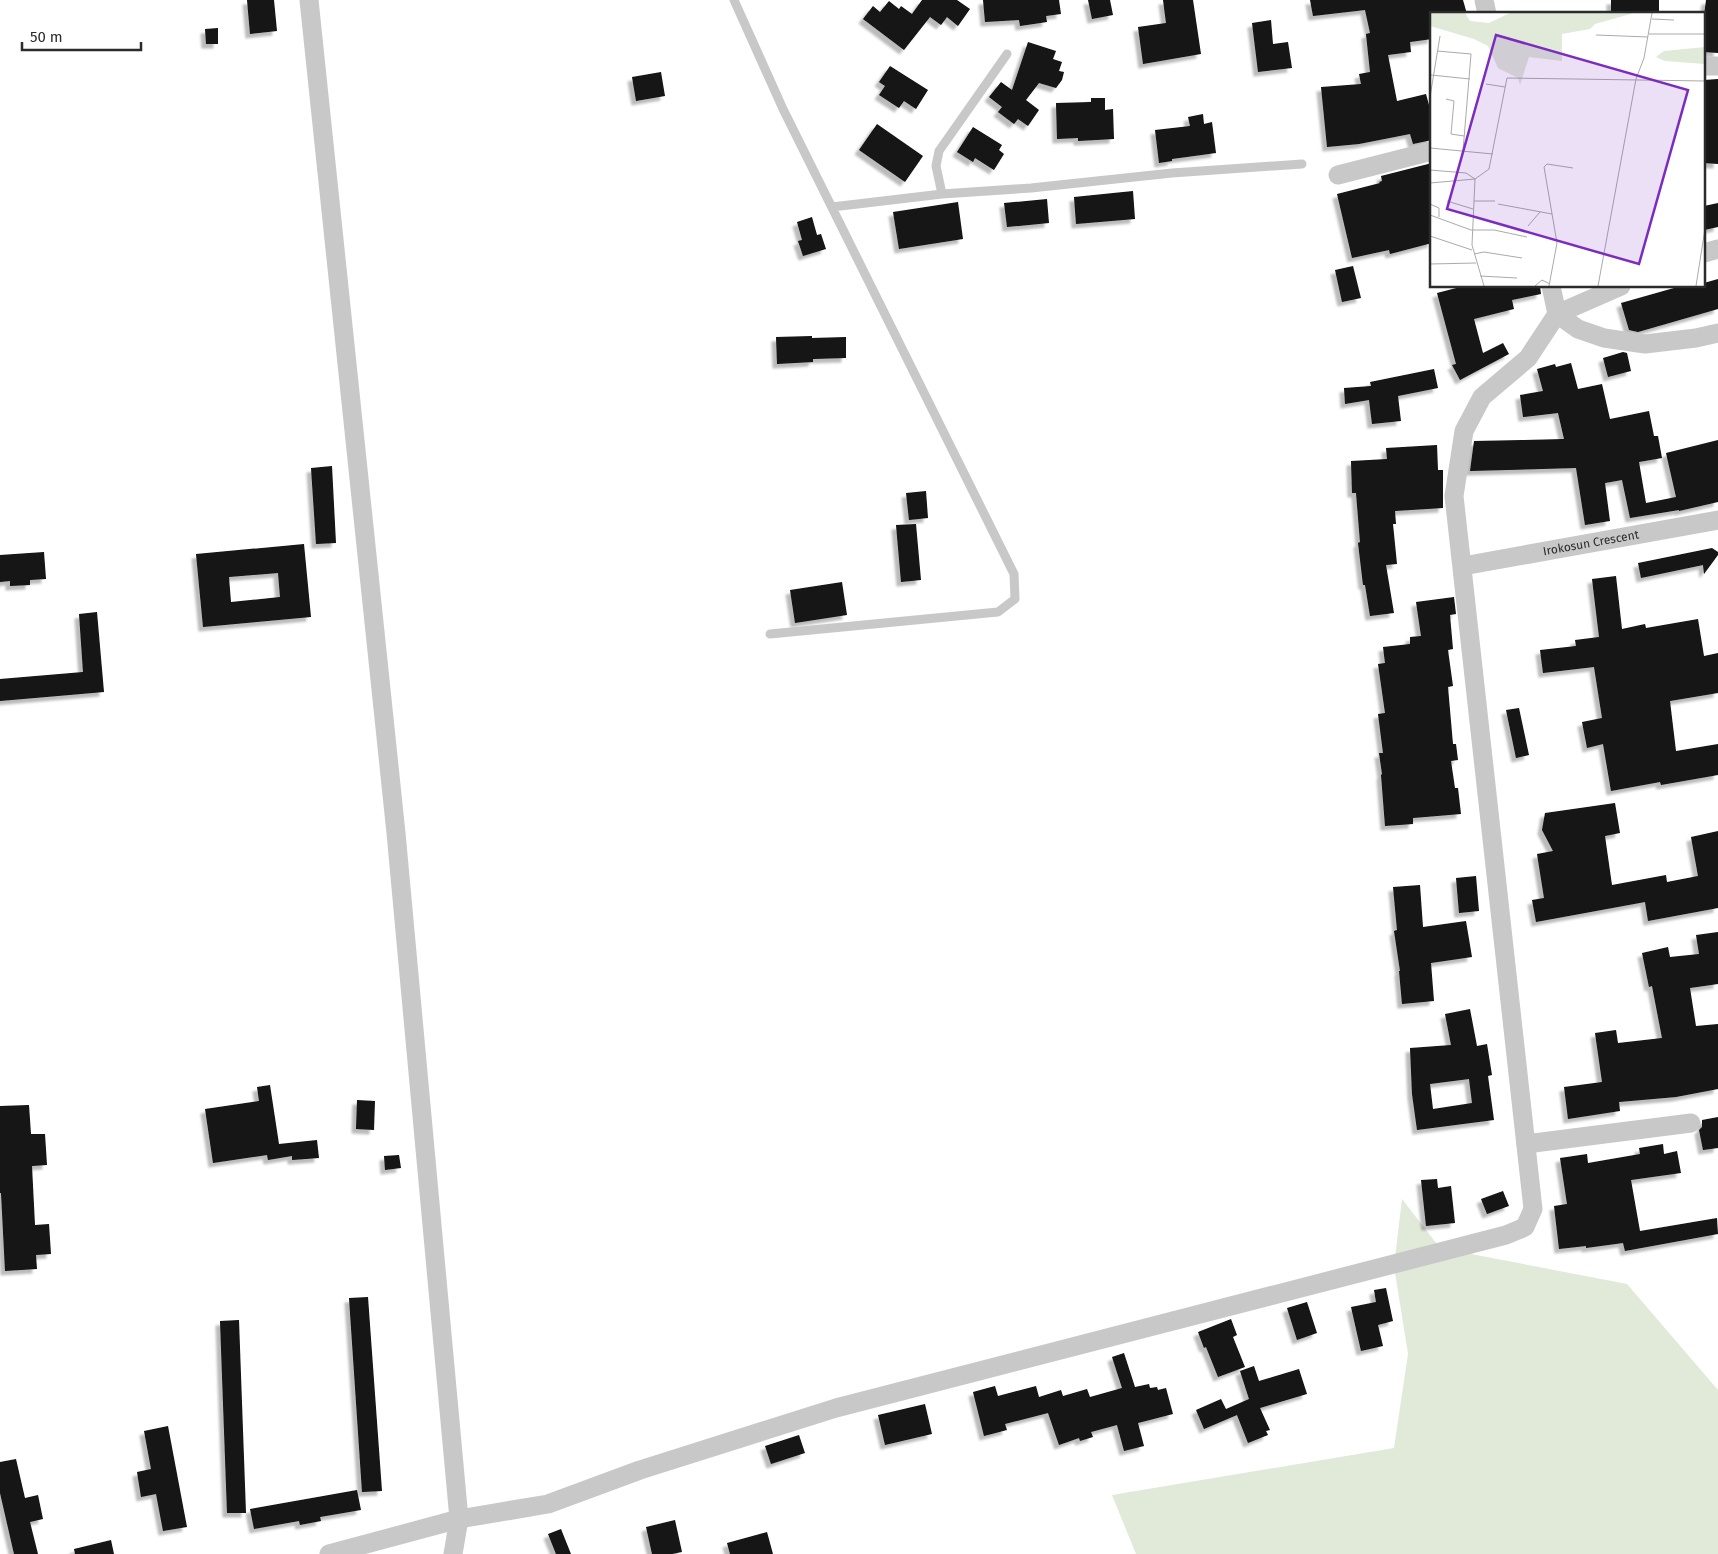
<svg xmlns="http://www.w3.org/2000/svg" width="1718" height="1554" font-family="'Fira Sans',sans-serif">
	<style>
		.green { fill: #e1e9d9 }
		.building { fill: #121212; fill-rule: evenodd; filter: url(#shadow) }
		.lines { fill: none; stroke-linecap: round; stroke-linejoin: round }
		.service { stroke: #c8c8c8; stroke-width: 9 }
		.minor { stroke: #c8c8c8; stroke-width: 19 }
		.labels { text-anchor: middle; stroke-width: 5; stroke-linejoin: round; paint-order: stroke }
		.street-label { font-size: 12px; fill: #2b2b2b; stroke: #fff }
		.inset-road { fill: none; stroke: #aaa; stroke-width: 1 }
		.view { fill: #7b2cbf; fill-opacity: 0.15; stroke: #7b2cbf; stroke-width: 2.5 }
		.inset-edge { fill: none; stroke: #2b2b2b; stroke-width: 2.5 }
	</style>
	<defs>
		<filter id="shadow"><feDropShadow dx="-4.5" dy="4.5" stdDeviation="1" flood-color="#0004"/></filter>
	</defs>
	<rect width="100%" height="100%" fill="#fff"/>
	<path class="green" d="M1402 1199 1440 1248 1627 1284 1718 1390V1554H1136L1112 1495 1394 1448 1408 1354 1394 1266Z"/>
	<path class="building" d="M247 0H274L277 31 250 34Z
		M922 0H957L970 9 958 26 947 17 941 25 930 17 904 50 863 19 873 6 880 12 889 1 899 9 901 6 912 14Z
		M983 0H1059L1061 14 1046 16 1047 22 1020 26 1019 20 985 22Z
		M1088 0H1110L1113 15 1092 19Z
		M1163 0H1193L1201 54 1143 64 1138 27 1166 23Z
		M1310 0H1463L1467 14H1432V39L1410 42 1411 52 1388 55 1397 101 1426 94 1432 116V140L1413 144 1410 134 1359 144 1327 147 1321 87 1361 84 1359 74 1370 72 1366 34 1370 33 1365 10 1313 16Z
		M1611 0H1659V12H1611Z
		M1706 0H1718V53L1704 52V16Z
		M1271 20 1273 44 1288 42 1292 68 1258 72 1252 23Z
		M218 28V44H206L205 29Z
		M1028 42 1056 51 1053 59 1062 62 1059 71 1064 72 1062 80 1056 88 1039 83 1026 100 1039 110 1028 126 1018 119 1014 124 998 112 1002 107 989 97 1001 82 1012 90Z
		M890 66 928 90 916 109 904 101 899 108 879 95 885 86 879 82Z
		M661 72 665 96 636 101 632 77Z
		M1718 79V164L1704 163V80Z
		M1091 98H1105V110L1113 109 1114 139 1078 141V138L1057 139 1056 103 1091 102Z
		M1203 114 1204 124 1212 122 1216 153 1172 159V161L1159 163 1155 130 1190 126 1188 117Z
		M877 124 923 156 905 182 859 150Z
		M973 127 1002 145 999 150 1004 154 994 170 975 158 973 162 957 152Z
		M1432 163V243L1390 254 1389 250 1352 258 1337 194 1380 183 1379 182 1382 181 1381 176Z
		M1133 191 1135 219 1076 224 1074 197Z
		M1047 199 1049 223 1007 227 1004 203Z
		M958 202 963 239 899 249 893 212Z
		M1718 203V227L1704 230V206Z
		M812 217 817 235 821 234 826 249 803 256 798 241 802 240 797 222Z
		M1353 266 1361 298 1342 302 1335 270Z
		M1718 279V309L1638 332 1629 330 1621 303 1681 286H1704V283Z
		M1464 286H1540L1541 294 1512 300 1514 309 1474 319 1483 353 1503 343 1509 354 1460 380 1452 365 1456 364 1437 293Z
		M812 336V338L846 337V358L813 359V362L777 364 776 337Z
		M1623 352 1627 353 1631 371 1608 377 1603 358Z
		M1571 363 1578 389 1602 384 1610 419 1649 411 1654 436H1658L1662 458 1639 462 1646 503 1676 497 1666 453 1718 440V502L1679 511V510L1630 518 1622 480 1605 483 1610 521 1585 525 1576 468 1470 471 1474 441 1564 439 1558 413 1523 417 1520 395 1543 391 1537 369 1555 364 1556 367Z
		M1434 369 1438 388 1398 396 1401 421 1372 424 1369 400 1345 404 1344 388 1371 386 1370 382Z
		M1437 445 1438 470H1443V508L1395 511 1396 524H1393L1397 564 1386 565 1394 613 1370 616 1365 585H1363L1358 543 1360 542 1356 493H1352L1351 461 1387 459 1386 448Z
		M332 466 336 543 316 544 311 468Z
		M926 491 928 518 909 520 906 493Z
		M916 524 921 580 901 582 896 525Z
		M304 544 311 617 203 627 196 554ZM278 573 280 597 231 602 229 577Z
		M1712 548 1718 552V555L1704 574 1703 565 1641 578 1638 563Z
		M44 552 46 579 30 580V585L10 586V581L0 582V555Z
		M1616 576 1622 629 1645 624 1646 628 1698 619 1704 656 1718 653V693L1670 701 1676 751 1718 744V775L1661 785 1660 782 1611 791 1603 744 1587 748 1582 722 1602 718 1594 667 1543 673 1540 650 1576 646 1575 640 1599 637 1592 579Z
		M842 582 847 615 795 623 790 590Z
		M1454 597 1456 614 1450 615 1453 649 1448 650 1453 686 1448 687 1453 744H1456L1458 760 1451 761 1455 788H1458L1461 814 1413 818V824L1385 826 1381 775 1382 774 1379 753H1383L1378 714 1385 713 1378 664 1385 663 1383 647 1410 644V637L1421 636 1416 602Z
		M97 612 104 692 0 701V679L83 672 79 614Z
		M1519 708 1529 755 1516 758 1506 710Z
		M1615 803 1620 833 1605 836 1612 885 1666 875 1667 882 1698 876 1691 837 1718 831V908L1648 921 1645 902 1536 922 1532 900 1544 898 1537 854 1553 851 1542 830 1545 813Z
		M1476 876 1479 911 1459 913 1456 878Z
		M1420 885 1423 927 1466 921 1472 957 1431 963 1434 1001 1402 1004 1399 971H1400L1394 931 1397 930 1393 887Z
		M1718 932V984L1690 988 1696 1026 1718 1024V1089L1676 1097 1619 1102 1620 1111 1568 1119 1564 1087 1602 1082 1595 1033 1616 1030 1618 1043 1662 1038 1652 986 1649 987 1642 953 1668 947 1670 957 1699 954 1696 935Z
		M1470 1009 1477 1046 1487 1044 1492 1075 1488 1076 1494 1120 1417 1130 1412 1094 1410 1048 1451 1045 1445 1014ZM1469 1079 1472 1103 1433 1109 1430 1084Z
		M270 1085 279 1144 317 1140 319 1158 292 1160V1156L268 1160 267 1155 213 1163 205 1109 259 1101 257 1087Z
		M357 1100 375 1101 374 1130 356 1129Z
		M29 1105 31 1134H45L47 1165 32 1166 35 1225 49 1224 51 1254 36 1255 37 1269 5 1271 1 1193H0V1106Z
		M1718 1117V1148L1703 1150 1699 1130 1702 1127V1120Z
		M1663 1144 1664 1154 1677 1151 1681 1173 1631 1180 1640 1231 1717 1218 1718 1234 1625 1251 1623 1243 1586 1248V1246L1559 1249 1554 1206 1567 1204 1560 1158 1587 1154 1588 1163 1640 1154 1639 1148Z
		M399 1155 401 1168 385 1170 384 1156Z
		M1437 1179 1438 1188 1451 1186 1455 1223 1426 1226 1421 1180Z
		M1503 1191 1509 1206 1487 1214 1481 1199Z
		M1386 1288 1393 1321 1378 1325 1383 1346 1361 1351 1351 1307 1376 1302 1374 1290Z
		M368 1297 382 1491 362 1492 349 1298Z
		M1307 1302 1317 1333 1297 1340 1287 1308Z
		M1231 1319 1237 1335 1233 1337 1245 1367 1218 1377 1206 1347 1204 1348 1198 1332Z
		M239 1320 246 1513H227L220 1321Z
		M1124 1353 1135 1387 1149 1384 1150 1388 1157 1387 1158 1390 1166 1388 1173 1414 1138 1423 1144 1446 1124 1451 1117 1425 1091 1432 1093 1437 1080 1441 1079 1438 1059 1445 1048 1413 1005 1424 1007 1430 984 1436 973 1392 995 1386 998 1396 1036 1386 1039 1397 1061 1390 1063 1396 1087 1389 1090 1397 1122 1388 1112 1357Z
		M1254 1366 1259 1381 1299 1369 1307 1394 1260 1408 1270 1430 1266 1431 1268 1435 1248 1443 1237 1415 1204 1429 1196 1410 1221 1399 1226 1409 1249 1399 1240 1371Z
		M925 1404 932 1434 885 1445 878 1415Z
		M168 1426 187 1527 163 1531 156 1494 141 1497 137 1472 151 1469 144 1431Z
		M799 1435 805 1453 771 1464 765 1446Z
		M16 1459 25 1498 38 1495 43 1519 30 1522 38 1554H14L0 1493V1462Z
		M357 1490 361 1510 320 1517 321 1521 300 1525 299 1521 254 1529 250 1509Z
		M675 1520 682 1552 672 1554H652L646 1527Z
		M561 1529 571 1554H556L548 1534Z
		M767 1532 773 1554H730L727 1543Z
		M111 1540 114 1554H75L74 1549Z"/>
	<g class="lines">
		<path class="service" d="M734 0 783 109 1014 574 1015 599 998 612 770 634
			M942 194 936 166 939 151 1007 54
			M832 207 942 194 1031 188 1172 173 1302 164"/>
		<g class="minor">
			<path d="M309 0 396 833 459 1519 453 1554"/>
			<path d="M1484 0 1487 14"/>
			<path d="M1704 66H1718"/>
			<path d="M1338 175 1432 151"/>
			<path d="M1704 253 1718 249"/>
			<path d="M1551 286 1557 314 1578 329 1604 338 1645 344 1696 338 1718 333"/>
			<path id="s1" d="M1463 566 1718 520"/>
			<path d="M1526 1144 1691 1123"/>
			<path d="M329 1554 459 1519 548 1504 640 1470 836 1408 1506 1235 1525 1227 1533 1209 1454 496 1464 431 1482 397 1528 358 1557 314 1621 286"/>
		</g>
	</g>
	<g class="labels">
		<g class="street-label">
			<text dy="4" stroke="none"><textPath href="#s1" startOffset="130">Irokosun Crescent</textPath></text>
		</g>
	</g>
	<g transform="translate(1430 12)">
		<rect width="275" height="275" fill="#fff"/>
		<path d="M0 1H35L40 9 59 11 80 1H204L165 12 160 17 132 22V49L99 45 90 73 88 66 68 56 58 34 44 27 0 14ZM275 35V52L235 49 226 45 234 39Z" fill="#e1e9d9"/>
		<path class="inset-road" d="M222 7 244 8M219 22H275M166 23 218 25M7 39 41 42 33 139M1 63 40 67M56 72 75 75M0 85 10 24M16 87 24 89 21 122 34 124M0 136 63 142M0 158 36 161 45 167M45 167 42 233 54 274M0 171 45 167 59 157 77 66 275 69M17 189 43 197M44 189H65M0 192 9 196V205M68 192 122 202M0 203 41 218H64L97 225M98 214 110 200M0 224 42 238M44 242 54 240 92 246M0 252 46 251M50 264 87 266M105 274 112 268 120 272M119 274 127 231 114 155 117 152 143 156M168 274 206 67 214 46 222 1M266 274 275 217"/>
		<path class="view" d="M66 23 258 78 209 252 17 197Z"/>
		<rect width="275" height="275" class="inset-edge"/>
	</g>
	<path d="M22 42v8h119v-8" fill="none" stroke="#2b2b2b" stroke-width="2.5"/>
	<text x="30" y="42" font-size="15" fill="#2b2b2b" stroke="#ffffff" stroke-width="4" paint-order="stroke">50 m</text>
</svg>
